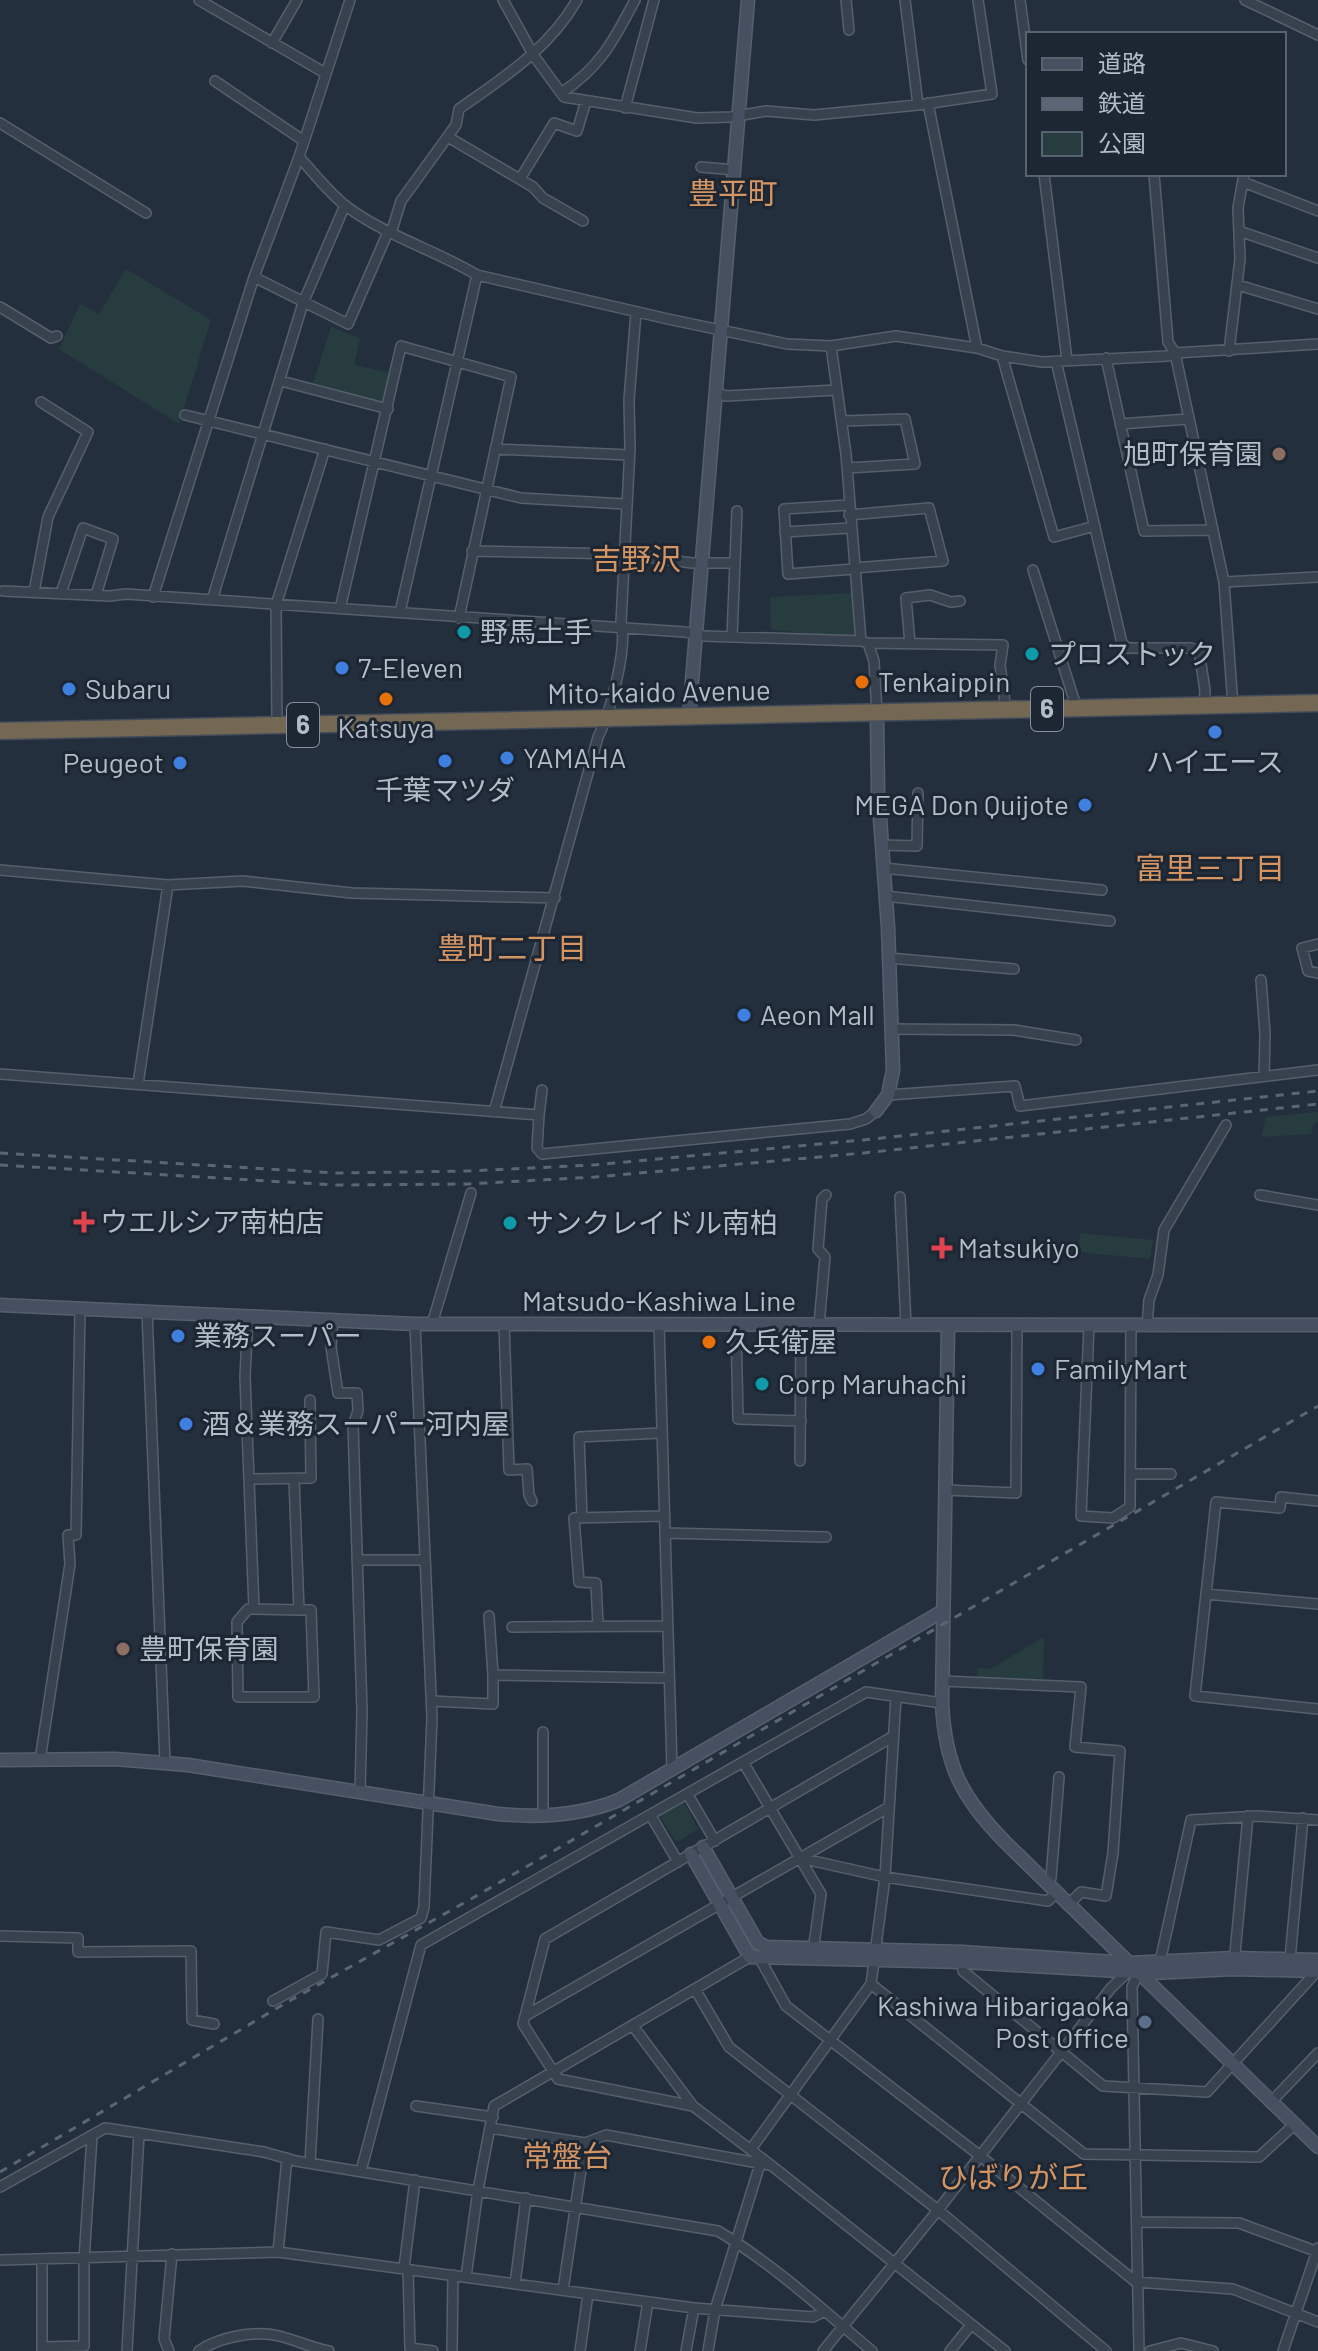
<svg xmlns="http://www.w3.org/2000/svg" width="1318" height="2351" font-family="Barlow,'Noto Sans JP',sans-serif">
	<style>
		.green { fill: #263c3f }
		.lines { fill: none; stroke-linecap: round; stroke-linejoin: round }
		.street-casing { stroke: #565f6c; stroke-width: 12 }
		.secondary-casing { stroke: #565f6c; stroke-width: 15 }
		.highway-casing { stroke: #434c59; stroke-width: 19 }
		.street { stroke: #38414e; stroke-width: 9 }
		.secondary { stroke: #465061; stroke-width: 12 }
		.highway { stroke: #746855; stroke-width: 16 }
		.rail { stroke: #5a6575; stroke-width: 3; stroke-dasharray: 8 8; stroke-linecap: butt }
		.education-dot { fill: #8d6e63; stroke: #1d2633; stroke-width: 3 }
		.culture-dot { fill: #0f9aa8; stroke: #1d2633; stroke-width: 3 }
		.shop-dot { fill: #3f7fe0; stroke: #1d2633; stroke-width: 3 }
		.food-dot { fill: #e8710a; stroke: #1d2633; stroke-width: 3 }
		.health-dot { fill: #e0444e; stroke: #1d2633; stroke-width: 3 }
		.service-dot { fill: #5c6f8a; stroke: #1d2633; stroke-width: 3 }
		.labels { text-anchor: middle; stroke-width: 6; stroke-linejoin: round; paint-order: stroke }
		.shield { fill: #1d2633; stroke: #878f9c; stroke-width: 2 }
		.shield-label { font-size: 26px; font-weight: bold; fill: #b4bcc9 }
		.poi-label { font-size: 28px; fill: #b4bcc9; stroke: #1d2633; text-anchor: start }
		.street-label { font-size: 28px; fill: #b4bcc9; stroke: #1d2633 }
		.neighbourhood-label { font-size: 30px; fill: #d59563; stroke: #1d2633 }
	</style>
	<rect width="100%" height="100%" fill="#242f3e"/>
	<path class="green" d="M126 269 211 320 179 424 59 349 80 304 99 314Z
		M331 327 360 338 354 365 393 373 386 400 382 403 312 386Z
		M852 593 857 630 851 637 771 630 770 597Z
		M1318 1112V1122L1314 1123 1311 1134 1261 1137 1266 1117Z
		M1080 1233 1153 1240 1150 1259 1078 1252Z
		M1044 1637 1043 1680 980 1678 977 1675 978 1667 990 1669Z
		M683 1800 698 1829 679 1841 674 1840 659 1814Z"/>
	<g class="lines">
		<g class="street-casing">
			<path id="street" d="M199 0 325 73
				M503 0 534 56 564 97 697 118 731 117 766 111 814 115 918 105 992 94 978 0
				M846 0 849 30
				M905 0 918 105
				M1020 0 1028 60
				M1245 0 1318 35
				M272 43 297 0
				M215 81 304 141
				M561 93C600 68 614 40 635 0
				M928 103 977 348
				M625 108 654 0
				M0 123 146 213
				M448 137 533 187 543 198 583 221
				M299 157 350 0
				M701 167 735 170
				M1044 174 1067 360
				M1154 174 1168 342 1175 353 1224 582 1233 706
				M520 179 554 123 577 131 586 101
				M1243 182 1318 211
				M1239 231 1318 258
				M391 233 401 201 456 125 459 109C504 77 549 49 577 0
				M254 277 348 324 388 232
				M1238 285 1318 309
				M0 307 51 338 57 336
				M831 346 846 454 861 641
				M1229 351 1240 259 1238 208 1244 174
				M1002 356 1054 537 1095 526
				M1106 358 1144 531 1213 530
				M1056 361 1122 643 1127 648H1191L1199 651 1205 690 1204 706
				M281 381 388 409
				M717 393 726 396 837 390
				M185 415 521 498 625 504
				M842 421 905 419 915 464 847 468
				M1120 424 1188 419
				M495 449 629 455
				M849 505 784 509 788 574 854 569
				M849 515 929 508 943 561 854 568
				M785 532 850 528
				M472 551 624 554 692 563H734
				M1033 570 1077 709
				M1224 582 1318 577
				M3 591 110 596 126 594 685 632 704 636 861 641 868 643 1003 645 1000 665 1006 710
				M34 592 48 517 88 432 41 402
				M61 593 83 528 113 539 96 595
				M153 597 254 277 299 157C314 173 329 193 346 206 386 236 435 250 477 275L668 319 787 344 831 346 896 336 977 348 1002 356 1042 362 1168 356 1175 353 1318 344
				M212 600 303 303 345 205
				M340 609 401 346 511 377 459 618
				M400 612 477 275
				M732 637 737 511
				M868 643 874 661 877 713
				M910 644 906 598 930 595 951 602 960 601
				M277 725 276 605 325 449
				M882 845 917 846 918 793
				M883 868 1102 890
				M0 870 168 885 243 881 352 893 555 898
				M885 896 1110 921
				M1318 944 1302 948 1308 971 1318 973
				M889 958 1014 969
				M1261 980 1265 1034 1264 1076
				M892 1029 1014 1030 1076 1040
				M0 1074 539 1115 537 1148 542 1154 850 1124 866 1119 876 1111
				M138 1084 168 885
				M888 1095 1015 1086 1020 1106 1318 1070
				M494 1112 598 737C610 713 628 648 621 622L630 448 629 400 636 312
				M539 1115 542 1090
				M1260 1195 1318 1205
				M900 1197 906 1325
				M147 1311 165 1763
				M248 1316 245 1377 254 1609H248L237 1622 238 1697H314L311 1610H299L294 1479
				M333 1320 331 1347 338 1393H357L358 1411 353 1425 362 1711 360 1793
				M432 1324 471 1193
				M504 1324 509 1470 527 1469 529 1495 532 1501
				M659 1325 672 1768
				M736 1325 738 1419 801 1421
				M819 1325 825 1257 818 1249 822 1199 826 1195
				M1089 1325 1081 1516 1113 1518 1130 1507 1131 1326
				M1147 1326 1149 1300 1158 1275 1164 1230 1226 1125
				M800 1461 801 1325
				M1130 1474H1171
				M249 1479 311 1478 310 1400
				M945 1490 1016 1493 1017 1325
				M1318 1501 1281 1497 1280 1508 1216 1502 1195 1696 1318 1709
				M582 1518 579 1437 661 1433
				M666 1533 826 1537
				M357 1560H424
				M1206 1594 1318 1604
				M254 1609 299 1610
				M489 1616 493 1675 668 1678
				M598 1626 596 1583 579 1582 574 1518 664 1516
				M512 1627 666 1626
				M942 1681 1081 1687 1075 1747 1120 1751 1113 1853 1106 1896 1081 1892 1069 1904
				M432 1701 493 1704V1675
				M40 1760 70 1564 68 1535H76L80 1309
				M743 1762 821 1894 813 1951
				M688 1795 715 1841
				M543 1816V1732
				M651 1816 678 1862
				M800 1858 885 1877 1048 1901 1057 1892
				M1047 1883 1051 1878 1059 1777
				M0 1936 78 1938V1952L191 1951 192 2020 214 2024
				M759 1957 786 2006 979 2155 1136 2282 1233 2289 1318 2322
				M962 1958 963 1971 1103 2086 1207 2092 1318 1970
				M1290 1959 1303 1818
				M1160 1962 1191 1820 1258 1816 1318 1820
				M1234 1964 1248 1816
				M1139 1972 1132 1987 1139 2351
				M871 1984 1084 2154 1259 2157 1295 2124
				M695 1989 729 2047 938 2210 1106 2351
				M273 2001 322 1974 326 1932 379 1940 421 1918 424 1907 432 1718 415 1324
				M525 2016 889 1807
				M633 2026 693 2106 772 2166 1005 2351
				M1272 2101 1318 2053
				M416 2106 493 2117
				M693 2106 558 2079 523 2024 545 1939 892 1737
				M490 2128 585 2143 606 2135 769 2165
				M751 2149 871 1984 885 1877 896 1697
				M310 2163 318 2019
				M361 2171 421 1945 866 1692 942 1703
				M0 2187 105 2128 264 2152 296 2161 718 2231C773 2264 823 2310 872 2351
				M1137 2222 1239 2223 1318 2252
				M278 2252 287 2158
				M0 2260 278 2252 694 2308 813 2317 825 2311
				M42 2260V2351
				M404 2268 415 2180
				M408 2269 410 2348 433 2351
				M466 2277 478 2190 494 2106 753 1955
				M515 2284 526 2198
				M563 2290 585 2143
				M42 2347 84 2346V2260L92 2136
				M127 2351 139 2134
				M169 2351 164 2339 172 2254
				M199 2351C219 2337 255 2330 279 2336 296 2340 312 2348 329 2351
				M452 2351 453 2275
				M580 2351 588 2294
				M640 2351 648 2302
				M686 2351 694 2308
				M708 2351 715 2310 760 2164
				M823 2351 938 2210 1111 1988 1129 1971
				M950 2351 971 2325
				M1150 2351 1181 2343 1213 2351
				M1283 2351 1318 2248"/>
		</g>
		<g class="secondary-casing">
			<path id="secondary" d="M689 718 748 0
				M876 1111 888 1095 893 1070 888 927 878 791 877 713
				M0 1305 415 1324 1318 1325
				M948 1326 942 1703C945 1766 962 1798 1005 1842L1318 2147
				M0 1760 115 1759 188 1765 498 1814C540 1818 580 1816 619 1800L943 1611
				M703 1847 758 1943 767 1947 962 1952 1129 1963 1235 1958 1318 1960
				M691 1854 750 1957 963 1962 1153 1973 1233 1969 1318 1971"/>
		</g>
		<g class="highway-casing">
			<path id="highway" d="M0 731 1318 703"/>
		</g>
		<use href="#street" class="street"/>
		<use href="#secondary" class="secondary"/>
		<use href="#highway" class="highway"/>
		<path class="rail" d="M0 1153 336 1173 468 1171 593 1165 863 1140 1318 1091
			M0 1165 336 1185 468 1184 595 1177 864 1153 1318 1104
			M0 2172 284 2004 471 1899 1318 1406"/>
	</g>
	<g class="education-dot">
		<circle cx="1279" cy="454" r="8"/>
		<circle cx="123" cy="1649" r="8"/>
	</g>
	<g class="culture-dot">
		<circle cx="464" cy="632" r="8"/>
		<circle cx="1032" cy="654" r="8"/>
		<circle cx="510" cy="1223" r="8"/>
		<circle cx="762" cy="1384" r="8"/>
	</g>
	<g class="shop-dot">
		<circle cx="342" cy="668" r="8"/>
		<circle cx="69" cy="689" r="8"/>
		<circle cx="1215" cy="732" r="8"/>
		<circle cx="507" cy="758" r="8"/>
		<circle cx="445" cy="761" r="8"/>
		<circle cx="180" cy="763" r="8"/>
		<circle cx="1085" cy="805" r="8"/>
		<circle cx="744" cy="1015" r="8"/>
		<circle cx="178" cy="1336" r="8"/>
		<circle cx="1038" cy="1369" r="8"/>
		<circle cx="186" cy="1424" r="8"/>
	</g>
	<g class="food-dot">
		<circle cx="862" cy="682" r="8"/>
		<circle cx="386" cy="699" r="8"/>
		<circle cx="709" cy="1342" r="8"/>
	</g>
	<g class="health-dot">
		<path d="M80 1210h8v8h8v8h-8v8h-8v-8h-8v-8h8z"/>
		<path d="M938 1236h8v8h8v8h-8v8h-8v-8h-8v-8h8z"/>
	</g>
	<circle class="service-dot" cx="1145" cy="2022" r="8"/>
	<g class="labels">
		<g class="shield">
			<rect x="1031" y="687" width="32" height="44" rx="6"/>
			<rect x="287" y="703" width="32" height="44" rx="6"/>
		</g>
		<g class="shield-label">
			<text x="1047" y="718">6</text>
			<text x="303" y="734">6</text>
		</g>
		<g class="poi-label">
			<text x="1263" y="464" text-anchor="end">旭町保育園</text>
			<text x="480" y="642">野馬土手</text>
			<text x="1048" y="664">プロストック</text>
			<text x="358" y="678">7-Eleven</text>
			<text x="878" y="692">Tenkaippin</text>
			<text x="85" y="699">Subaru</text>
			<text x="386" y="738" text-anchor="middle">Katsuya</text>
			<text x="523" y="768">YAMAHA</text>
			<text x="1215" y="772" text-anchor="middle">ハイエース</text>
			<text x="164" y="773" text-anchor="end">Peugeot</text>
			<text x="445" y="800" text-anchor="middle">千葉マツダ</text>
			<text x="1069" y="815" text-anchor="end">MEGA Don Quijote</text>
			<text x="760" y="1025">Aeon Mall</text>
			<text x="100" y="1232">ウエルシア南柏店</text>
			<text x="526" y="1233">サンクレイドル南柏</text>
			<text x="958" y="1258">Matsukiyo</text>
			<text x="194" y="1346">業務スーパー</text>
			<text x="725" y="1352">久兵衛屋</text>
			<text x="1054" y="1379">FamilyMart</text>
			<text x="778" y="1394">Corp Maruhachi</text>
			<text x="202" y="1434">酒＆業務スーパー河内屋</text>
			<text x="139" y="1659">豊町保育園</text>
			<text x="1129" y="2016" text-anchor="end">Kashiwa Hibarigaoka<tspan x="1129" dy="32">Post Office</tspan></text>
		</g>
		<g class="street-label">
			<text transform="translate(659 692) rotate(-1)" y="10">Mito-kaido Avenue</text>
			<text x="659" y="1311">Matsudo-Kashiwa Line</text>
		</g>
		<g class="neighbourhood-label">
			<text x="733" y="204">豊平町</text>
			<text x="636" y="570">吉野沢</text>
			<text x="1210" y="879">富里三丁目</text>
			<text x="512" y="959">豊町二丁目</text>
			<text x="567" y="2167">常盤台</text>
			<text x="1013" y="2188">ひばりが丘</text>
		</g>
	</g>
	<rect x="1026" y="32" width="260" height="144" fill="#1d2633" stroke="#59626f" stroke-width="2"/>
	<rect x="1042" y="58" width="40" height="12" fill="#465061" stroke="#59626f" stroke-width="2"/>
	<text x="1098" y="72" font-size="24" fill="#b4bcc9">道路</text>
	<rect x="1042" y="98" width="40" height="12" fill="#5a6575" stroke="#59626f" stroke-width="2"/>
	<text x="1098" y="112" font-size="24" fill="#b4bcc9">鉄道</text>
	<rect x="1042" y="132" width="40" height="24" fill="#263c3f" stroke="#59626f" stroke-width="2"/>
	<text x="1098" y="152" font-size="24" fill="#b4bcc9">公園</text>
</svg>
